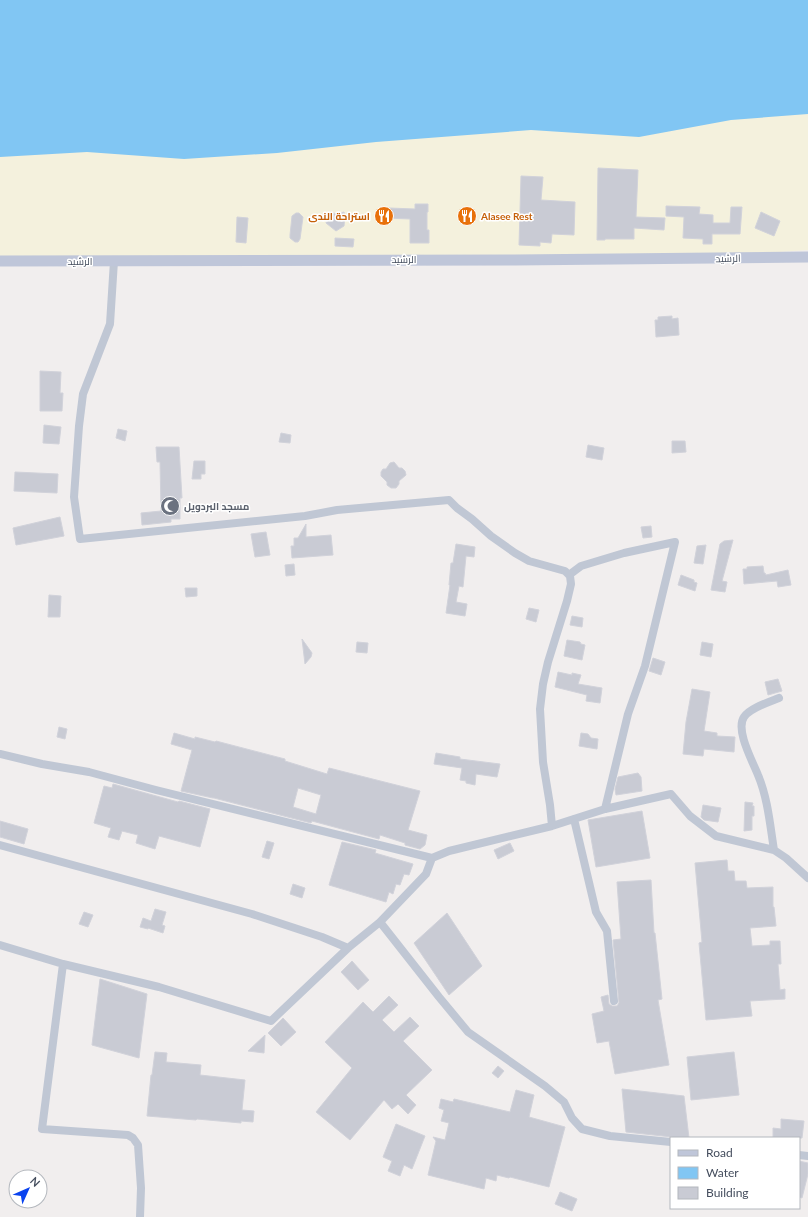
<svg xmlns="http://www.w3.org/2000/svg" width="808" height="1217" font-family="Lato,Cairo,sans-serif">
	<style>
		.sand { fill: #f4f1dd }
		.water { fill: #81c6f3 }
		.building { fill: #c9cbd4; stroke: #d1d2da; fill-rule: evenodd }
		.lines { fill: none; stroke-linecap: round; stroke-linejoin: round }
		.minor { stroke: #c0c7d4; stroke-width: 8 }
		.secondary { stroke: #bfc6d9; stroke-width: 11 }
		.labels { text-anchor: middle; stroke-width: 3; stroke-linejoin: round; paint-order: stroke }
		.food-label { font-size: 10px; font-weight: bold; fill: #c56008; stroke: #fff; text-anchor: end }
		.street-label { font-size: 10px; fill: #444d5d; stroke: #fff }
		.worship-label { font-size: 10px; font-weight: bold; fill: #5b616d; stroke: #fff; text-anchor: start }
	</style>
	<rect width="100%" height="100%" fill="#f1eeee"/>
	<path class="sand" d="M808 88V250L753 254 0 258V151Z"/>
	<path class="water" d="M0 0H808V114L731 120 639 137 531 130 376 142 277 153 184 159 87 152 0 157Z"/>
	<path class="building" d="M598 168 638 170 636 217 665 218 664 230 634 228V239H605V240H597Z
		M521 176 543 177 541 200 575 202 574 235 552 234 551 243 540 242V246L519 245Z
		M415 204H428V212H427V230H429V243H410V219L385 218V212L389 208 415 209Z
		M666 206 700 207 699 214 713 215V223H730L731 207H742L740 234H712V244H703V239L683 238 684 217 666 216Z
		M330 212 337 214 344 212 345 216 344 226 336 231 326 223 328 215Z
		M761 212 780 221 774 236 755 228Z
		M296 213H299L303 217 300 239 298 242H295L290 238V235L292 216Z
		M237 217 248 218 246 243 236 242Z
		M335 238 354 239 353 247 335 246Z
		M672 316V319L678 318 679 335 656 337 655 320H658V317Z
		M40 371 61 372 60 393H63L62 411H40Z
		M44 425 61 427 59 444 43 443Z
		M118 429 127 431 125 441 116 438Z
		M281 433 291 435 290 443 279 442Z
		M672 441H685L686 452 672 453Z
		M588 445 604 448 602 460 586 457Z
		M156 447H179L182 498H180V519H171V522L142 525 141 513 161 511 160 462H157Z
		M194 461H205V474H201V479H192Z
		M394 462 399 468H402L405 471 406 475 399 481V484L396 488H391L387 485V482L381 476V472L383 469H386L390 463Z
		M15 472 58 474 57 493 14 491Z
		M60 517 64 536 16 545 13 528Z
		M306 524V537L331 535 333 555 292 558 291 546H294V538H298Z
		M651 526 652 537 643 538 641 527Z
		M266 532 270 555 255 557 251 534Z
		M733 540 722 581 727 582 725 592 711 590 720 544 724 541Z
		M456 544 475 547 474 557 466 556 463 587 459 586 456 602 467 604 465 616 446 613 450 585H449L451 563H453Z
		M706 545 703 564 694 563 697 546Z
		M294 564 295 575 286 576 285 565Z
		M763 566 764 573H765L766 575 788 570 791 585 778 587 777 581 744 584 743 569H747V567Z
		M681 575 694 580V582L697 583 695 591 678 585Z
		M185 588H197V596L186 597Z
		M49 595 61 596 60 617H48Z
		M529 608 539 610 536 622 526 619Z
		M572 616 583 618 582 627 570 625Z
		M302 639 312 653 311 657 305 664Z
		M567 640 580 642 581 644 585 645 582 660 564 656Z
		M357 642 368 643 367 653 356 652Z
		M702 642 713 644 711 657 700 655Z
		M653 658 665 662 661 675 649 671Z
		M558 672 572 675V673L581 675 578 684 602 688 600 703 586 701 587 695 555 687Z
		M778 679 782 691 768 695 765 682Z
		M692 689 710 692 704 731 717 733V736L735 737 734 752 704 749 703 756 683 754 686 722Z
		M59 727 67 729 65 739 57 737Z
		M174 733 195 739V737L215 742 216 741 285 759V761L327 774 329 768 420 791 408 830 427 835 425 845 420 849 405 845V843L380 835 379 839 312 821 311 823 214 798H213L181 791 192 750 171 744ZM298 788 321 795 316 814 293 807Z
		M581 733 588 734 591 738 598 739 597 749 579 746Z
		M436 753 460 757V759L500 764 497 777 476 774 475 785 466 783V781L460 780 462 768 434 764Z
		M638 773 641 777 642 791 616 795 615 789 618 777Z
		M113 784 178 802 179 801 210 809 200 847 159 836 155 849 136 843 138 835 122 831 119 840 108 837 111 828 94 823 104 786 112 788Z
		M745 802 753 803 752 806H754V816H752V830L744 831Z
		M703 805 721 808 718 822 704 820 701 817Z
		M642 811 650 858 596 867 588 820Z
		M0 821 28 829 24 844 0 837Z
		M267 841 274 843 269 859 262 857Z
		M342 842 376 850 375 853 413 864 409 875 404 874 400 885 396 884 393 894 389 892 386 902 329 885Z
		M510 843 514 851 498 859 494 850Z
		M727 860 728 871H734L735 881H746L747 888 773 887V907H774L776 926 750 928 752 946 770 945V941H780L781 964H778L780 990 785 989V999L750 1001 752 1016 706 1020 699 943 702 942 695 863Z
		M651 880 654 933H655L662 999 658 1000 669 1065 615 1074 609 1041 597 1043 592 1014 604 1011 601 997 608 995 609 1004 612 1006H617L619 1003 613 940 621 939 617 882Z
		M293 884 305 888 302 898 290 894Z
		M155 909 166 912 162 925 165 926 163 933 148 928V929L140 927 143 918 151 921Z
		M84 912 93 915 88 927 79 924Z
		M447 913 482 966 449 995 414 943Z
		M352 961 369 980 358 990 341 972Z
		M100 979 147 994 139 1058 92 1045Z
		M389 996 398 1005 382 1020 394 1032 410 1017 419 1026 403 1041 432 1070 406 1095 416 1105 408 1114 398 1104 392 1109 384 1100 350 1140 316 1112 352 1068 325 1042 363 1002 373 1012Z
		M283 1018 296 1032 281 1046 268 1033Z
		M265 1035 264 1053 248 1051Z
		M155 1052 167 1053 166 1062 201 1065 200 1075 245 1080 242 1110 254 1111 253 1122 241 1121V1123L197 1119 196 1120 147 1116 151 1075H152Z
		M734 1052 739 1095 691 1100 687 1057Z
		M498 1066 504 1071 498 1078 492 1073Z
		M622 1089 684 1096 689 1138H675L672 1137 626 1132Z
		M516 1090 534 1095 529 1117 565 1127 549 1187 510 1177 509 1178 497 1175 496 1181 486 1178 484 1189 428 1175 436 1141 433 1137 445 1140 449 1123 441 1121 444 1110 439 1108 441 1099 453 1102 454 1099 510 1112Z
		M781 1119 804 1121 802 1138H773V1128L781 1129Z
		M396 1124 425 1136 412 1169 404 1165 400 1176 388 1171 392 1161 383 1157Z
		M799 1161 808 1163V1174L802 1198 799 1197Z
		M560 1192 577 1199 572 1211 555 1204Z"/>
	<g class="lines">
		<path class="minor" d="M114 261 110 324 83 394 79 426 74 497 80 539 305 516 337 510 449 500 457 508 472 519 491 536 515 553 529 561 565 571 570 576 571 584 567 601 548 662 543 684 540 709 543 762 550 805 552 826
			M569 575 581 566 624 553 675 542 645 666 628 714 605 809
			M779 698C769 702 750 708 744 717 735 730 753 762 758 775 768 799 770 825 774 850L786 858 808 878
			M0 754 42 764 89 772 156 790 432 858
			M574 819 596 912 607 931 614 1001
			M0 845 252 914 322 937 348 948
			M380 922 439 997 468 1032 545 1086 564 1102 572 1118 582 1129 610 1136 671 1142
			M0 945 63 964 159 987 271 1021 348 948 380 922 426 874 432 858 449 851 552 826 605 809 671 794 690 816 716 836 774 850
			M63 964 42 1129 128 1135 133 1138 138 1145 141 1188 140 1217
			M799 1155 808 1156"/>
		<path class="secondary" d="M0 261 515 260 808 257"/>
	</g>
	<defs>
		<g id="restaurant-disc" transform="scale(1)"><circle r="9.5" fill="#e8710a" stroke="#fff"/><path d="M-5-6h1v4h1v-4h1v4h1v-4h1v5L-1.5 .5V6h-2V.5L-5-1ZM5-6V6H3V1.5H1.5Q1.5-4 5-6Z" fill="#fff"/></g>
		<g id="mosque-disc" transform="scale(1)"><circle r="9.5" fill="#6b7280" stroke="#fff"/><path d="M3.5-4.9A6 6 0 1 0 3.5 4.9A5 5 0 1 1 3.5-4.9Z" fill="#fff"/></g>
	</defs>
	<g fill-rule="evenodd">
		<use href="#restaurant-disc" x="384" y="216"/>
		<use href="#restaurant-disc" x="467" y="216"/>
		<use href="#mosque-disc" x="170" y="506"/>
	</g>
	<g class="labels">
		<g class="food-label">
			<text x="370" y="220">استراحة الندى</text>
			<text x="481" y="220" text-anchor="start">Alasee Rest</text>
		</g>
		<g class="street-label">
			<text transform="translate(728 258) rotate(-1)" y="4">الرشيد</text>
			<text x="404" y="263">الرشيد</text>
			<text x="80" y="265">الرشيد</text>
		</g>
		<g class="worship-label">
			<text x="184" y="510">مسجد البردويل</text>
		</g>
	</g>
	<rect x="670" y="1137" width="130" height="72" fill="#ffffff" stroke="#b4b8be"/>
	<rect x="678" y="1150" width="20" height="6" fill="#bfc6d9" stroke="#b4b8be"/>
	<text x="706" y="1157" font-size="12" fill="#444d5d">Road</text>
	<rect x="678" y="1167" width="20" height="12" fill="#81c6f3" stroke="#b4b8be"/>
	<text x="706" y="1177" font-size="12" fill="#444d5d">Water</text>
	<rect x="678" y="1187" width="20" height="12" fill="#c9cbd4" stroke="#b4b8be"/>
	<text x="706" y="1197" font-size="12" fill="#444d5d">Building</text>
	<g transform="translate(28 1189) rotate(45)"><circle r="19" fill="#ffffff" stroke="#b4b8be"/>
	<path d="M0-3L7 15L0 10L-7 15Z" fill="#0a43ef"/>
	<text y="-6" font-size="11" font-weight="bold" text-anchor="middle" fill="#444d5d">N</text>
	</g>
</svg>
